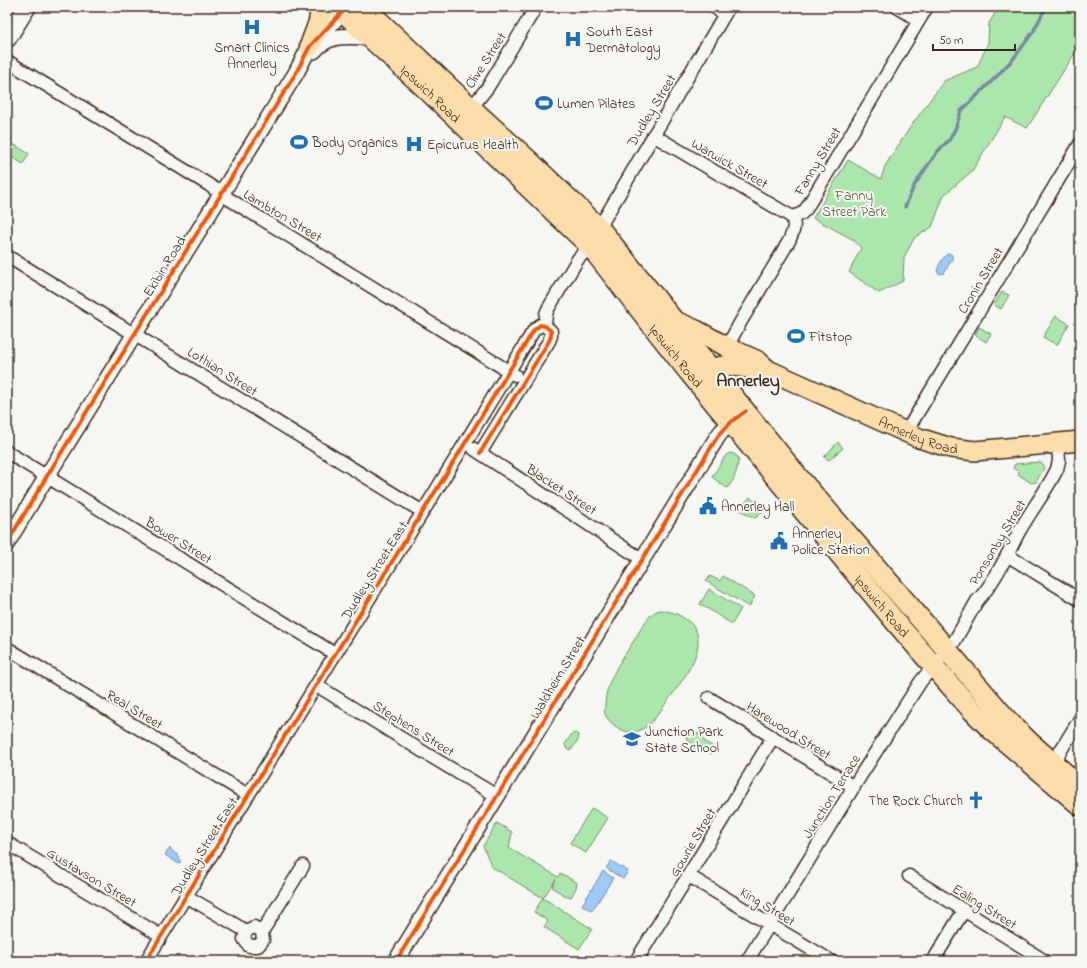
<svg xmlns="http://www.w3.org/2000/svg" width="1087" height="968" font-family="'Indie Flower',sans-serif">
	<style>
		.green { fill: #abe7ad; stroke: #738866 }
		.water { fill: #9ecaf8; stroke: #768aa1 }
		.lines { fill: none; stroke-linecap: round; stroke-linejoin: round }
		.stream { stroke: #768aa1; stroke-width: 3.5 }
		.minor-casing { stroke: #3b2a1e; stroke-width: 15 }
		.tertiary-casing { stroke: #3b2a1e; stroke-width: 18 }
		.secondary-casing { stroke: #3b2a1e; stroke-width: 20 }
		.primary-casing { stroke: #3b2a1e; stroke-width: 22 }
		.trunk-casing { stroke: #3b2a1e; stroke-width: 23 }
		.minor { stroke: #f6f6f2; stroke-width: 12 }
		.tertiary { stroke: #f6f6f2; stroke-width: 15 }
		.secondary { stroke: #f6f6f2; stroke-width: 17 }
		.primary { stroke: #faddab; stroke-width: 19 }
		.trunk { stroke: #faddab; stroke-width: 20 }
		.cycleway-casing { stroke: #f6f6f2; stroke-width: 6 }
		.cycleway { stroke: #e8590c; stroke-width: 4 }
		.labels { text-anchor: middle; stroke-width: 4; stroke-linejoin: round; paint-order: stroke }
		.poi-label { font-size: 14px; fill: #3b2a1e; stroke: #f6f6f2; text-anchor: start }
		.street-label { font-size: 14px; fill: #3b2a1e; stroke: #f6f6f2 }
		.park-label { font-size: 14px; fill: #575942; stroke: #f6f6f2 }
		.district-label { font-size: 18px; font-weight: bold; fill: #3b2a1e; stroke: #f6f6f2 }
	</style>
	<rect width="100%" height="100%" fill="#f6f6f2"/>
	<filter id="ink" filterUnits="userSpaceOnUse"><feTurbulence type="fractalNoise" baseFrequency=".025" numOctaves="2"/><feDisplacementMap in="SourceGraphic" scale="8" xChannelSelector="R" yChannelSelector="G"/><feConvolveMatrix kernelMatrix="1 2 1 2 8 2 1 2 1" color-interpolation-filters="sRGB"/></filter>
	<g filter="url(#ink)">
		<path class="green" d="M999 7H1080V45L1027 128 1005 117 972 171 944 195 932 227 915 237 904 257 903 281 879 293 849 272 861 248 854 240 813 218 848 160 881 179 885 166 911 126 944 81 977 67 988 43 989 23Z
			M7 140 29 154 23 164 7 154Z
			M1002 292 1009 295 1001 309 994 305Z
			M1056 316 1069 324 1057 345 1043 337Z
			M979 327 991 334 986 342 975 335Z
			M838 442 843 448 829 460 824 457Z
			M730 453 734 454 739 458C736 471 736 479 727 488L712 477 726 455Z
			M1040 462 1044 465V468L1036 482 1031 483 1018 474 1019 472 1013 468 1015 464Z
			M750 497 757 504 761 505 762 513 755 518 739 510Z
			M710 576 720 581 723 576 755 596 749 607 706 581Z
			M709 589 741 609 732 624 700 604Z
			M660 610C669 611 677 613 685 619 715 638 686 675 672 695 664 705 657 718 647 726 641 730 635 734 628 732 619 730 608 722 605 714 604 711 605 707 605 705 606 680 622 659 635 639 639 632 644 623 650 616 653 613 656 611 660 610Z
			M691 731 701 735 705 742 715 748 712 754 687 740 686 735 688 732Z
			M575 733 578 735 579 738 572 749 569 750 566 748 565 744 572 734Z
			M592 808 608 818 586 853 570 843Z
			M497 823 512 832 509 848 558 877 560 874 564 875 577 883 576 888 571 897H567L553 888V885L556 879 543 898 592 929 579 949 544 927 548 921 534 912 543 898 492 867 483 846Z"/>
		<path class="water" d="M949 253 952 255V259L944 273 940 274 937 272C938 266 943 256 949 253Z
			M170 848 173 852 179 856V860L181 861 180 863 179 864 165 855Z
			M611 861 628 871 623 879 606 868Z
			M603 871 613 878 592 911 582 905Z"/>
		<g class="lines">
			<path class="stream" d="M905 207 914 186 928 165 938 151 950 139 956 127 961 111 997 76 1014 58 1033 32 1046 7"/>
			<g class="minor-casing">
				<path id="minor" d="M714 7 725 14
					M897 7 919 20
					M7 61 209 185 229 199 515 375
					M471 108 488 87 536 7
					M653 135 792 217
					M792 217 801 214 806 209 927 7
					M599 228 729 7
					M7 256 423 512
					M545 326 546 314 548 309 578 259 590 246
					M727 347 740 323 789 241C793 232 796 226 792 217
					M906 432 1080 144
					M474 449 629 551 642 559
					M7 452 335 654
					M1007 555 1080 600
					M7 648 248 795
					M316 685 430 756 497 796
					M709 698 854 787
					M1053 763 1080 719
					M7 843 161 936
					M689 876 831 961
					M909 876 1045 961
					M186 896 246 931
					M254 927 262 931 263 940 258 946H249L244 939 246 931Z
					M262 931 265 927 303 866
					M146 961 456 458 534 330 540 325 545 326 551 331V336L549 341 480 453
					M636 961 773 737
					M747 961 859 778 921 681 954 642 977 601C996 581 1007 554 1020 530 1032 509 1047 490 1057 469L1059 461 1058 443
					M933 961 964 910"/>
			</g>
			<g class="tertiary-casing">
				<path id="tertiary" d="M314 51C330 32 349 37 370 37
					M7 543 47 476 296 73 310 46 347 7
					M396 961 718 436 722 431 739 417"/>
			</g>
			<g class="secondary-casing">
				<path id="secondary" d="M7 39 27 7"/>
			</g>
			<g class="primary-casing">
				<g id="primary">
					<path id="s1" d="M673 320 696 330 727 347 758 361 768 370 919 438 951 448 975 451 1080 441"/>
					<path d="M696 371 728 365 760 370"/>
				</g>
			</g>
			<g class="trunk-casing">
				<g id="trunk">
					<path id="s2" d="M339 7 361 29 420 83 590 246 689 372 899 626 949 684 972 710 992 730 1080 805"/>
					<path d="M364 7 471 108 529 161 599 228 673 320 693 347 798 477 863 552 1007 720 1029 742 1069 777"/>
					<path d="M310 46 319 22 321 7"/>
				</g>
			</g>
			<use href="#minor" class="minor"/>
			<use href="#tertiary" class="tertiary"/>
			<use href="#secondary" class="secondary"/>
			<use href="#primary" class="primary"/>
			<use href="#trunk" class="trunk"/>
			<g class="cycleway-casing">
				<path id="cycleway" d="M7 543 47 476 296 73 310 46 347 7
					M146 961 456 458 534 330 540 325 545 326 551 331V336L549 341 480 453
					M396 961 718 436 731 422 746 411"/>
			</g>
			<use href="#cycleway" class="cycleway"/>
		</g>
	</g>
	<defs>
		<g id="hospital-bare" transform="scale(1.38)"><path d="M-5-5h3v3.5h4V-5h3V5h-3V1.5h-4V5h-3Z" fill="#1f6fb2" stroke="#f6f6f2" stroke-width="2.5" paint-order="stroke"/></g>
		<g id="stadium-bare" transform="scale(1.38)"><path d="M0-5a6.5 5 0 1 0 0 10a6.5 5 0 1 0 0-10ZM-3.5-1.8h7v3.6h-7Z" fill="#1f6fb2" stroke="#f6f6f2" stroke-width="2.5" paint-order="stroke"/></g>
		<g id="civic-bare" transform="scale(1.38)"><path d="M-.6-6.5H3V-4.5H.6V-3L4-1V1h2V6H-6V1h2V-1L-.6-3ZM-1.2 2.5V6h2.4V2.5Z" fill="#1f6fb2" stroke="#f6f6f2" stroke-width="2.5" paint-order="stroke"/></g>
		<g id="school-bare" transform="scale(1.38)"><path d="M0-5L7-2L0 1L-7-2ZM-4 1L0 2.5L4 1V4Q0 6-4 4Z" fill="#1f6fb2" stroke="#f6f6f2" stroke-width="2.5" paint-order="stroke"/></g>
		<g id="church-bare" transform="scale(1.38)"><path d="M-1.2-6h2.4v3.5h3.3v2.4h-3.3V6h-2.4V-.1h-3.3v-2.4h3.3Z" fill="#1f6fb2" stroke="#f6f6f2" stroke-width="2.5" paint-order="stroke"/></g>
	</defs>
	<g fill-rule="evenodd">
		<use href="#hospital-bare" x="252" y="27"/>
		<use href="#hospital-bare" x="573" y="39"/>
		<use href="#stadium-bare" x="544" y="103"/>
		<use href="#stadium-bare" x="299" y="142"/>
		<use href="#hospital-bare" x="414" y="144"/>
		<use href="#stadium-bare" x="796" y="336"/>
		<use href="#civic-bare" x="708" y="506"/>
		<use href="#civic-bare" x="779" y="541"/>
		<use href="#school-bare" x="632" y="739"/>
		<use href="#church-bare" x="976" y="800"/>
	</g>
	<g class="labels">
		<g class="poi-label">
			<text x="586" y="36">South East<tspan x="586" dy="16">Dermatology</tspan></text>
			<text x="252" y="52" text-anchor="middle">Smart Clinics<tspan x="252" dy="16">Annerley</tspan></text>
			<text x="557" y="108">Lumen Pilates</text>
			<text x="312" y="147">Body Organics</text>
			<text x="427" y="149">Epicurus Health</text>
			<text x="809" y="341">Fitstop</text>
			<text x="721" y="511">Annerley Hall</text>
			<text x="792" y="538">Annerley<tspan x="792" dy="16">Police Station</tspan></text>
			<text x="645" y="736">Junction Park<tspan x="645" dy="16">State School</tspan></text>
			<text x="963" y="805" text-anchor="end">The Rock Church</text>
		</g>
		<g class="street-label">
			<text transform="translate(485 60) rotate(-57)" y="5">Clive Street</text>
			<text dy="5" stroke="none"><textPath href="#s2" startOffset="126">Ipswich Road</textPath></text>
			<text transform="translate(651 110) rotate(-59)" y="5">Dudley Street</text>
			<text transform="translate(817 161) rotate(-59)" y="5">Fanny Street</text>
			<text transform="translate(730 163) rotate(30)" y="5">Warwick Street</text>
			<text transform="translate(283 215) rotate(31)" y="5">Lambton Street</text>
			<text transform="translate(164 266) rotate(-58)" y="5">Ekibin Road</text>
			<text transform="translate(980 280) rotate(-59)" y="5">Cronin Street</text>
			<text dy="5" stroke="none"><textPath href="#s2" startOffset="486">Ipswich Road</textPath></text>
			<text transform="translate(223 371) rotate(32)" y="5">Lothian Street</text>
			<text dy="5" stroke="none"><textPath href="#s1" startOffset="272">Annerley Road</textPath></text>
			<text transform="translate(562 489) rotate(33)" y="5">Blacket Street</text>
			<text transform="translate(179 540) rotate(32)" y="5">Bower Street</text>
			<text transform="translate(997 542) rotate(-59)" y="5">Ponsonby Street</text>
			<text transform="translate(374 570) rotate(-58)" y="5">Dudley Street East</text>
			<text dy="5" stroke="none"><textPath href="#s2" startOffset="810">Ipswich Road</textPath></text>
			<text transform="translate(557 677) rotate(-59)" y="5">Waldheim Street</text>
			<text transform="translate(135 709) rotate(31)" y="5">Real Street</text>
			<text transform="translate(414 728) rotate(32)" y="5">Stephens Street</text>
			<text transform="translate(789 730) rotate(32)" y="5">Harewood Street</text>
			<text transform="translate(831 796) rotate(-58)" y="5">Junction Terrace</text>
			<text transform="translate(692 842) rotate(-59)" y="5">Gowrie Street</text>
			<text transform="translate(204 846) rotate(-58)" y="5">Dudley Street East</text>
			<text transform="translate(92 877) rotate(31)" y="5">Gustavson Street</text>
			<text transform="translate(768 906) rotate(31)" y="5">King Street</text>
			<text transform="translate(985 906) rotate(32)" y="5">Ealing Street</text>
		</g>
		<g class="park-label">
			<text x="854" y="200">Fanny<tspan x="854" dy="16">Street Park</tspan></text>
		</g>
		<g class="district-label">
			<text x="748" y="386">Annerley</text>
		</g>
	</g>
	<rect width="1087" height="968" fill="none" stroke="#f6f6f2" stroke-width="24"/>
	<rect x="12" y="12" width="1063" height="944" fill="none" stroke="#3b2a1e" stroke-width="1.5" filter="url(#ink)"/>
	<path d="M933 44v6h82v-6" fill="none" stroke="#3b2a1e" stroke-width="2"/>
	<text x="939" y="44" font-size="12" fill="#3b2a1e" stroke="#f6f6f2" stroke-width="3" paint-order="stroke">50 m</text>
</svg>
